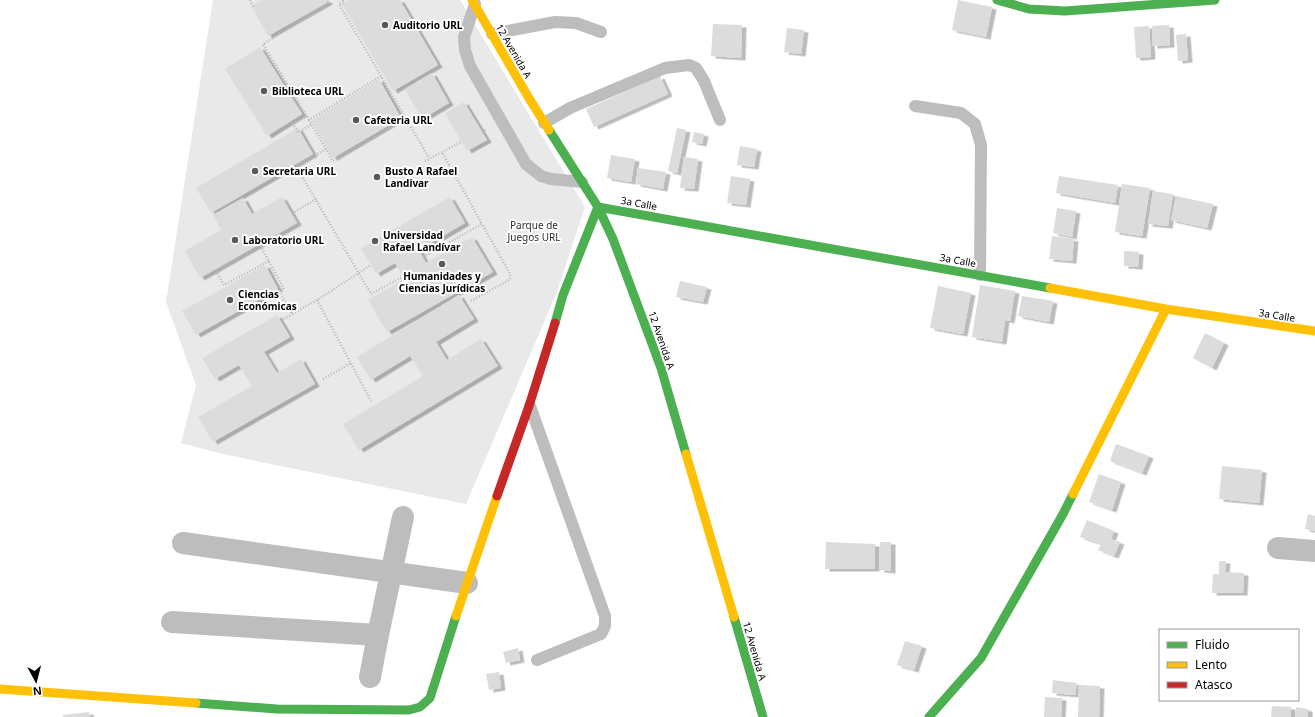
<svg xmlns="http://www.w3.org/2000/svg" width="1315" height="717" font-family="'Noto Sans',sans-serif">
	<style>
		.green { fill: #e9e9e9 }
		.building { fill: #dcdcdc; filter: url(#shadow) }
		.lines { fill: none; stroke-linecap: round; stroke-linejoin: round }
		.path { stroke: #b8b8b8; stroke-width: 2.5; stroke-dasharray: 1 2; stroke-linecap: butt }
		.lane { stroke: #bdbdbd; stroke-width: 12 }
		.street { stroke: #bdbdbd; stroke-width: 22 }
		.fast { stroke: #4caf50; stroke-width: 9 }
		.slow { stroke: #ffc107; stroke-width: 9 }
		.jam { stroke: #c62828; stroke-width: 9 }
		.poi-dot { fill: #595959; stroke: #fff; stroke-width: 1.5 }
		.labels { text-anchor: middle; stroke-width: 4; stroke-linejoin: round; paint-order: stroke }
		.poi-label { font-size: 10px; font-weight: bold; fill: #000; stroke: #fff; text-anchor: start }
		.street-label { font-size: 10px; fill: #000; stroke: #fff }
		.park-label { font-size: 10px; fill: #2e2e2e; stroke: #fff }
	</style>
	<defs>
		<filter id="shadow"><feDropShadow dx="4.5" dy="2.5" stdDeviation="0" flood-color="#0004"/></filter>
	</defs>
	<rect width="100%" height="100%" fill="#fff"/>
	<path class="green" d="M213 0H460L585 207 557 292 466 504 218 453 181 443 196 385 166 302Z"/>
	<path class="building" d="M263 0H327L328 2 268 36 251 6Z
		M349 0H400L438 65 393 91 342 4Z
		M958 0 992 7 986 37 952 30Z
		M713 24 742 25 741 58 711 56Z
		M1169 25 1170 45 1153 46 1152 26Z
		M1149 26 1151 57 1136 58 1134 27Z
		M787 28 804 30 801 54 784 52Z
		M1186 34 1188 60 1178 61 1176 35Z
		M260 47 302 114 267 136 225 69Z
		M432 73 449 103 422 119 405 89Z
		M660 76 668 94 594 127 586 109Z
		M379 79 401 118 333 158 311 121Z
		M464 102 487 140 467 151 445 113Z
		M298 128 313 154 211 213 196 188Z
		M677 128 686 130 677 173 668 171Z
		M694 132 704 134 702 144 692 142Z
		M740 146 757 149 754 167 737 165Z
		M611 155 635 159 631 182 607 178Z
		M684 157 698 159 694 189 680 188Z
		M638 168 666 172 663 189 636 184Z
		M731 176 750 179 746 205 727 203Z
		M1059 176 1118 185 1115 203 1056 193Z
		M1122 184 1150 188 1142 236 1115 232Z
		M1153 191 1173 194 1168 226 1148 224Z
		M1176 196 1213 204 1207 228 1171 220Z
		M282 197 297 223 200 278 185 251 221 230 213 215 243 198 252 214Z
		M450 197 465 223 419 250 426 263 472 237 493 272 387 332 368 300 404 279 395 263 376 274 361 248Z
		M1057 208 1076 211 1072 237 1053 233Z
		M1052 236 1074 239 1072 261 1049 259Z
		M1124 251 1139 252 1138 267 1124 266Z
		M265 265 278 289 196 335 182 311Z
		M680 281 707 287 703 302 676 297Z
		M980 285 1015 291 1010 321 1005 320 1002 342 972 337Z
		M938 286 971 293 963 334 930 328Z
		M459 295 474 319 436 342 447 360 481 339 498 366 359 450 343 424 423 376 410 356 371 380 357 357Z
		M1022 296 1053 301 1049 322 1018 316Z
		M277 315 290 337 264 352 277 373 301 359 315 384 213 442 198 417 252 386 239 365 215 379 202 358Z
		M1205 333 1224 343 1212 368 1193 358Z
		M1116 444 1149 456 1142 473 1110 461Z
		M1222 466 1262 470 1259 503 1219 499Z
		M1099 474 1121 482 1112 510 1089 502Z
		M1308 514 1315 516V531L1305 529Z
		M1087 520 1114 531 1111 539 1120 542 1114 556 1098 550 1101 544 1080 537Z
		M826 542 875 544V569H825Z
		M880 542H891V571L880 570Z
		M1219 561H1226L1225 572 1244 573 1243 593H1212L1213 574H1219Z
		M905 641 922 646 914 670 897 665Z
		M518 648 520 660 506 663 503 652Z
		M499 672 501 688 489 690 486 674Z
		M1053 680 1077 683 1075 695 1052 693Z
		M1079 685 1100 686 1099 717H1078Z
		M1045 697 1062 698 1061 717H1044Z
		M1272 706 1291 707V717H1271Z
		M1296 707 1308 709V717H1295Z
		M89 712 90 717H63V715Z"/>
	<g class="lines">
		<path class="path" d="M250 0 253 6
			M343 0 344 2 339 4 429 158
			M381 76 309 120 333 161 406 119
			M309 120 263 44 329 3 327 0
			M291 121 298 132 312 124
			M293 124 307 116
			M482 132 487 129
			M326 149 296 166 371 294 402 277
			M425 161 461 142
			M316 199 293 213 300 224 261 247 284 289 279 292 292 314 317 300 371 265
			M261 247 216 271 224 285 269 261
			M423 257 482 224 442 152
			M317 300 371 401
			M471 301 509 280 511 277 509 272 482 224
			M284 319 292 314
			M323 379 351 363"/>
		<path class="lane" d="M475 4 464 37 465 50 470 66 526 164 541 176 551 179 582 182
			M492 34 555 22 576 23 601 32
			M915 106 961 113 975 124 981 145 980 275
			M544 123 570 108 665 68 689 65 696 68 704 81 720 120
			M530 406 605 616V626L601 634 537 660"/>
		<path class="street" d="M183 543 467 583
			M1278 548 1315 551
			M172 622 378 635
			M370 677 378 635 403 517"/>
		<path class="fast" d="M997 0 1029 9 1065 11 1215 0
			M549 130 598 207 613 239 661 368 686 454
			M598 207 1050 288
			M555 323 563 295 598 207
			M734 617 763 717
			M196 703 277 709 409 710 420 707 430 698 456 616
			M929 717 981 658 1063 514 1073 494"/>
		<path class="slow" d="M472 0 530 100 549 130
			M1050 288 1166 309 1315 331
			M686 454 734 617
			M1073 494 1166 309
			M456 616 497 496
			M0 689 196 703"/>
		<path class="jam" d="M497 496 529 406 555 323"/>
	</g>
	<g class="poi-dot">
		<circle cx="385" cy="25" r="4"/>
		<circle cx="264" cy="91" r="4"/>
		<circle cx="356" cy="120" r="4"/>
		<circle cx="255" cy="171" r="4"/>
		<circle cx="377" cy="177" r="4"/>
		<circle cx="235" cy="240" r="4"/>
		<circle cx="375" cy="241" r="4"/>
		<circle cx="442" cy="264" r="4"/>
		<circle cx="230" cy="300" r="4"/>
	</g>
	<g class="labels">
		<g class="poi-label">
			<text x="393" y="29">Auditorio URL</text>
			<text x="272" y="95">Biblioteca URL</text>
			<text x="364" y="124">Cafeteria URL</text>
			<text x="263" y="175">Secretaria URL</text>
			<text x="385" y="175">Busto A Rafael<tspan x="385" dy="12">Landivar</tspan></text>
			<text x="383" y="239">Universidad<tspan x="383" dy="12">Rafael Landívar</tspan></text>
			<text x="243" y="244">Laboratorio URL</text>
			<text x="442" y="280" text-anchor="middle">Humanidades y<tspan x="442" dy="12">Ciencias Jurídicas</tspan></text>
			<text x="238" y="298">Ciencias<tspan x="238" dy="12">Económicas</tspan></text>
		</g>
		<g class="street-label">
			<text transform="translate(514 51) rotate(60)" y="4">12 Avenida A</text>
			<text transform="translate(639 203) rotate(10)" y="4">3a Calle</text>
			<text transform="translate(958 260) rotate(10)" y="4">3a Calle</text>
			<text transform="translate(1277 315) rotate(9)" y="4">3a Calle</text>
			<text transform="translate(662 340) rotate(71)" y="4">12 Avenida A</text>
			<text transform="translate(755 651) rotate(74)" y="4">12 Avenida A</text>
		</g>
		<g class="park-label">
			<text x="534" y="229">Parque de<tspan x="534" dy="12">Juegos URL</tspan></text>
		</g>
	</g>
	<rect x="1159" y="629" width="140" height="72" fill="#ffffff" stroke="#999999"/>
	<rect x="1167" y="642" width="20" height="6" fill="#4caf50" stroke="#999999"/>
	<text x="1195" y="649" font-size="12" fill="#000000">Fluido</text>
	<rect x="1167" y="662" width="20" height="6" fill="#ffc107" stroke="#999999"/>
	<text x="1195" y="669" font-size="12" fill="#000000">Lento</text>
	<rect x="1167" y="682" width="20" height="6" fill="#c62828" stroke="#999999"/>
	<text x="1195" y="689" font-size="12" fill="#000000">Atasco</text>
	<g transform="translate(36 681) rotate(173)" stroke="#ffffff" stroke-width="3" paint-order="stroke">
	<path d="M0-3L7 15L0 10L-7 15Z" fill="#000000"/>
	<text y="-6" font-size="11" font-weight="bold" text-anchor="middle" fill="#000000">N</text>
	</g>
</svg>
